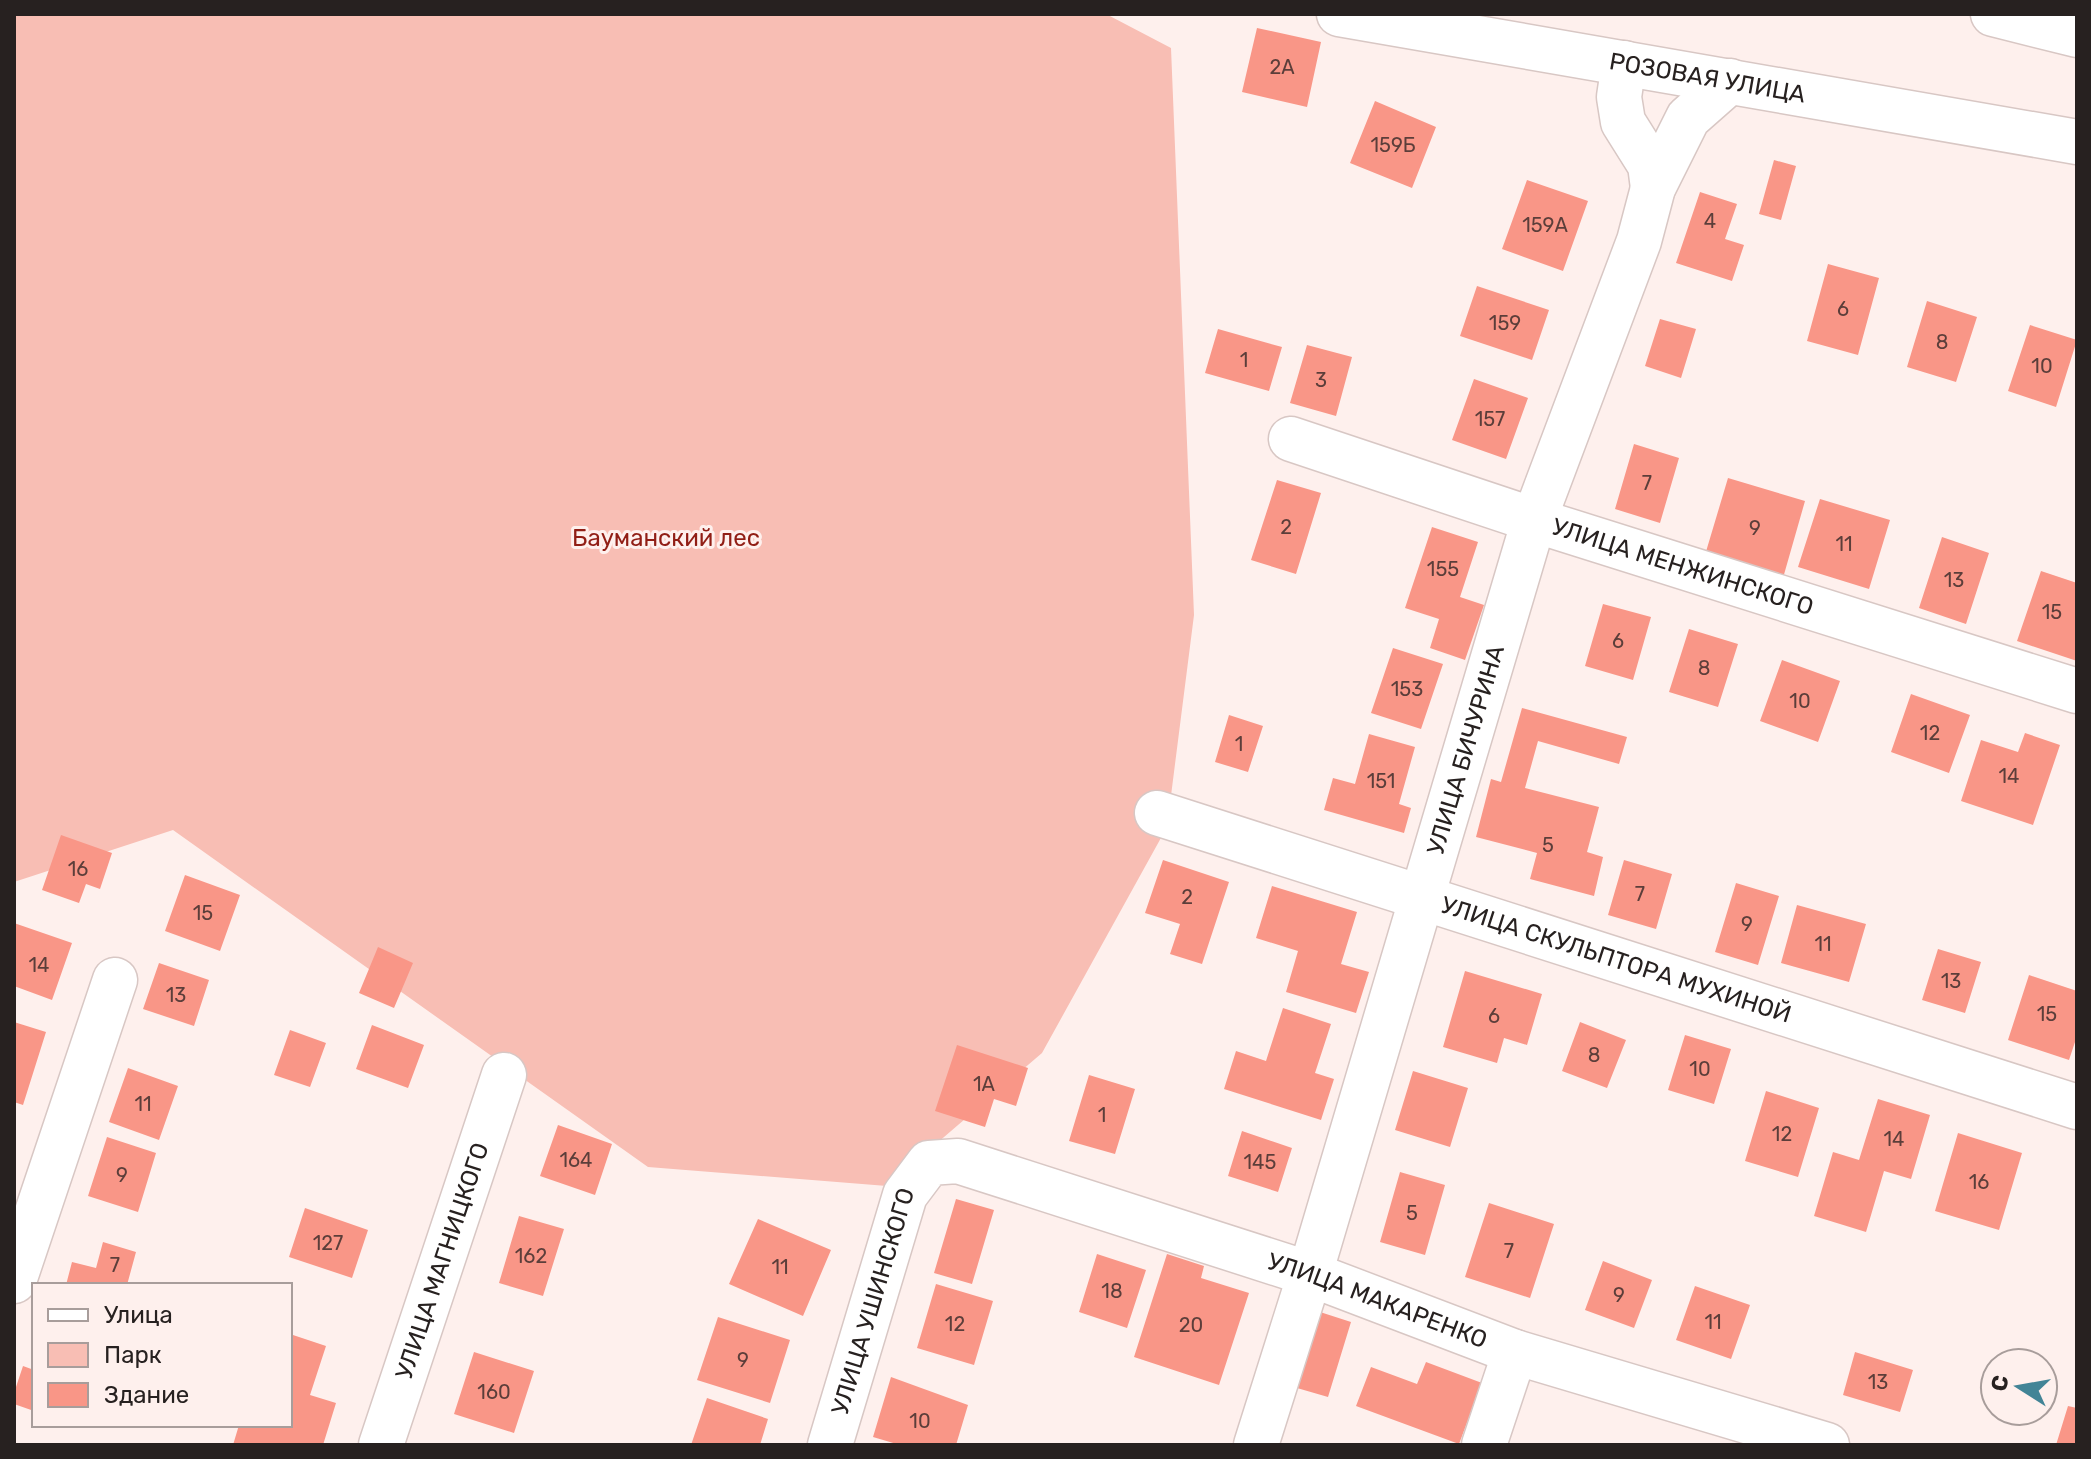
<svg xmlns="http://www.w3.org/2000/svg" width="2091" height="1459" font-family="Rubik,sans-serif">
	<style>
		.green { fill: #f8beb4 }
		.building { fill: #f99687 }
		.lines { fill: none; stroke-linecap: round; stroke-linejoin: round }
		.minor-casing { stroke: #d8c7c4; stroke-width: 47 }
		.minor { stroke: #fff; stroke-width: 44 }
		.labels { text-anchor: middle; stroke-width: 6; stroke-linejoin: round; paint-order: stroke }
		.number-label { font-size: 20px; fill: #5c3e3a }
		.street-label { font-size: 24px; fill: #272120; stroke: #fef0ed }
		.park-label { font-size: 24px; fill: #911e15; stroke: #fef0ed }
	</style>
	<rect width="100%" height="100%" fill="#fef0ed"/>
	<path class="green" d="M14 14H1106L1171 48 1194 615 1167 827 1042 1053 887 1186 648 1167 173 830 14 882Z"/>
	<path class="building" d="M1257 28 1321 42 1307 107 1242 92Z
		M1375 101 1436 127 1412 188 1350 163Z
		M1774 160 1796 166 1781 220 1759 214Z
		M1527 180 1588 201 1563 271 1502 249Z
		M1700 192 1737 204 1725 239 1744 245 1732 281 1676 263Z
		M1828 264 1879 278 1858 355 1807 341Z
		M1477 286 1549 310 1532 360 1460 336Z
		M1927 301 1977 317 1956 382 1907 367Z
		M1660 319 1696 329 1681 378 1645 366Z
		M2030 325 2077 340 2056 407 2008 391Z
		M1218 329 1282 347 1269 391 1205 373Z
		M1307 345 1352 357 1336 416 1290 403Z
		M1474 379 1528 398 1506 459 1452 440Z
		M1634 444 1679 458 1660 523 1615 509Z
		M1728 478 1805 501 1783 578 1705 555Z
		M1277 480 1321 493 1296 574 1251 560Z
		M1820 499 1890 520 1869 589 1798 567Z
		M1432 527 1478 542 1460 597 1484 605 1465 660 1430 648 1439 619 1405 608Z
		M1942 537 1989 553 1966 624 1919 608Z
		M2041 571 2077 583V661L2017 641Z
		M1603 604 1651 617 1633 680 1585 666Z
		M1689 629 1738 644 1718 707 1669 692Z
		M1393 648 1443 664 1421 729 1371 713Z
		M1782 660 1840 681 1818 742 1760 721Z
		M1911 694 1970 715 1949 773 1891 752Z
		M1522 708 1627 737 1619 764 1538 741 1525 788 1599 807 1587 852 1603 857 1594 896 1530 879 1537 853 1476 837 1491 779 1501 782Z
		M1229 715 1263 726 1248 772 1215 762Z
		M2025 733 2060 745 2033 825 1961 801 1981 740 2018 752Z
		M1369 734 1415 747 1399 804 1411 808 1404 833 1324 810 1333 778 1355 784Z
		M61 835 112 853 100 889 86 884 79 903 42 890Z
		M1163 860 1229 882 1202 964 1170 954 1180 924 1145 913Z
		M1624 860 1672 874 1656 929 1608 915Z
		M185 875 240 895 220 951 165 931Z
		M1736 883 1779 896 1758 965 1715 952Z
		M1272 886 1357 912 1341 964 1369 972 1356 1013 1286 992 1298 951 1256 938Z
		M1797 905 1866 924 1849 982 1781 963Z
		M14 923 72 943 52 1000 14 986Z
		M378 947 413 963 394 1008 359 993Z
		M1938 949 1981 962 1965 1013 1922 1000Z
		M159 963 209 980 194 1026 143 1009Z
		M1465 971 1542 994 1527 1045 1504 1038 1497 1063 1443 1047Z
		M2029 975 2077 991V1036L2069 1060 2008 1040Z
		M1283 1008 1331 1024 1315 1073 1334 1079 1321 1120 1224 1089 1236 1051 1266 1061Z
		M14 1022 46 1032 23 1105 14 1102Z
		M1580 1022 1626 1040 1607 1088 1562 1071Z
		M372 1025 424 1045 408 1088 356 1069Z
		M290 1030 326 1043 310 1087 274 1075Z
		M1685 1035 1731 1049 1714 1104 1668 1090Z
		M957 1045 1028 1068 1016 1106 994 1099 985 1127 935 1111Z
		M128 1068 178 1086 159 1140 109 1122Z
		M1413 1071 1468 1088 1450 1147 1395 1130Z
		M1089 1075 1135 1089 1115 1154 1069 1141Z
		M1766 1091 1819 1108 1798 1177 1745 1161Z
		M1878 1099 1930 1115 1911 1179 1884 1171 1866 1232 1814 1216 1833 1152 1859 1160Z
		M558 1125 612 1144 595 1195 540 1176Z
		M1242 1131 1292 1148 1278 1192 1228 1176Z
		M1958 1133 2022 1153 1999 1230 1935 1211Z
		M107 1137 156 1153 138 1212 88 1196Z
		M1400 1172 1445 1185 1425 1255 1380 1242Z
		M956 1199 994 1210 972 1284 934 1273Z
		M1489 1203 1554 1224 1530 1298 1465 1277Z
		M305 1208 368 1230 352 1278 289 1257Z
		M519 1216 564 1229 543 1296 499 1283Z
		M758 1219 831 1250 803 1316 729 1284Z
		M103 1242 136 1252 127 1285H66L72 1262 96 1268Z
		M1097 1254 1146 1270 1127 1328 1079 1312Z
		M1167 1254 1204 1266 1201 1278 1249 1293 1219 1385 1134 1357Z
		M1603 1261 1652 1280 1634 1328 1585 1310Z
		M936 1284 993 1301 974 1365 917 1348Z
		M1695 1286 1750 1305 1731 1359 1676 1340Z
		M1320 1312 1351 1322 1328 1397 1297 1388Z
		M718 1317 790 1340 770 1403 697 1380Z
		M290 1334 326 1346 310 1395 336 1403 323 1445H233L239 1425H290Z
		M474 1352 534 1371 514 1433 454 1414Z
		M1855 1352 1913 1370 1900 1412 1843 1395Z
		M1426 1362 1482 1383 1459 1444 1356 1406 1371 1367 1417 1384Z
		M23 1366 34 1370V1411L14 1404V1393Z
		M891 1377 968 1405 956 1445H900L873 1437Z
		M707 1398 768 1419 760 1445H691Z
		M2068 1406 2077 1408V1445H2056Z"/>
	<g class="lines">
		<g class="minor-casing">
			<g id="minor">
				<path id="s1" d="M1339 14 2077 142"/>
				<path d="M1993 14 2077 35"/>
				<path d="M1624 63 1619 97 1623 122 1650 165 1653 188"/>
				<path id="s2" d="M1291 439 1534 520 2077 691"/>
				<path id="s3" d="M1157 813 2077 1107"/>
				<path d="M14 1281 115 980"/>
				<path id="s4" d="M381 1445 504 1075"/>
				<path id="s5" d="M830 1445 905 1195 929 1163 958 1161 1310 1274 1515 1352 1827 1445"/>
				<path id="s6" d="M1256 1445 1310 1274 1534 520 1639 241 1653 188 1688 118 1730 81"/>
				<path d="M1484 1445 1515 1352"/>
			</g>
		</g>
		<use href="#minor" class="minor"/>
	</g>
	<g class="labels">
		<g class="number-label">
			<text x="1282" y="74">2А</text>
			<text x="1393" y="152">159Б</text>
			<text x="1710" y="228">4</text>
			<text x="1545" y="232">159А</text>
			<text x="1843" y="316">6</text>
			<text x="1505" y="330">159</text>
			<text x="1942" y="349">8</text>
			<text x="1244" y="367">1</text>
			<text x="2042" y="373">10</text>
			<text x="1321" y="387">3</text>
			<text x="1490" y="426">157</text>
			<text x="1647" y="490">7</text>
			<text x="1286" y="534">2</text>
			<text x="1755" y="535">9</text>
			<text x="1844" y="551">11</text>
			<text x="1443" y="576">155</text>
			<text x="1954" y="587">13</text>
			<text x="2052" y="619">15</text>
			<text x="1618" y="648">6</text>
			<text x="1704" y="675">8</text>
			<text x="1407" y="696">153</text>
			<text x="1800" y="708">10</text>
			<text x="1930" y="740">12</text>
			<text x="1239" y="751">1</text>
			<text x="2009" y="783">14</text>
			<text x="1381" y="788">151</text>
			<text x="1548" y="852">5</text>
			<text x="78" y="876">16</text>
			<text x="1640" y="901">7</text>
			<text x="1187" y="904">2</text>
			<text x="203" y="920">15</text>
			<text x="1747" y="931">9</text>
			<text x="1823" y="951">11</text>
			<text x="39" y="972">14</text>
			<text x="1951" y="988">13</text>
			<text x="176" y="1002">13</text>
			<text x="2047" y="1021">15</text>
			<text x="1494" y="1023">6</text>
			<text x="1594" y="1062">8</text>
			<text x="1700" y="1076">10</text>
			<text x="984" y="1091">1А</text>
			<text x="143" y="1111">11</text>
			<text x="1102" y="1122">1</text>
			<text x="1782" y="1141">12</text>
			<text x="1894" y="1146">14</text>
			<text x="576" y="1167">164</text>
			<text x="1260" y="1169">145</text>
			<text x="122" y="1182">9</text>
			<text x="1979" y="1189">16</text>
			<text x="1412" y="1220">5</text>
			<text x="328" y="1250">127</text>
			<text x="1509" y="1258">7</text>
			<text x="531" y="1263">162</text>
			<text x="115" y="1272">7</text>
			<text x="780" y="1274">11</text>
			<text x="1112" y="1298">18</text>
			<text x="1619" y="1302">9</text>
			<text x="1713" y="1329">11</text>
			<text x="955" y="1331">12</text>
			<text x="1191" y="1332">20</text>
			<text x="743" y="1367">9</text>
			<text x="1878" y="1389">13</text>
			<text x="494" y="1399">160</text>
			<text x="920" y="1428">10</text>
		</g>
		<g class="street-label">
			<text dy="8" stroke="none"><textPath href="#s1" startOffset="374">РОЗОВАЯ УЛИЦА</textPath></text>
			<text dy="8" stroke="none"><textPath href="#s2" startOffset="412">УЛИЦА МЕНЖИНСКОГО</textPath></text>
			<text dy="8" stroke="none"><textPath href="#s6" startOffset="726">УЛИЦА БИЧУРИНА</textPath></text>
			<text dy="8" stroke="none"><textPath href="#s3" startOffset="482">УЛИЦА СКУЛЬПТОРА МУХИНОЙ</textPath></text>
			<text dy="8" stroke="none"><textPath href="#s4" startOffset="194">УЛИЦА МАГНИЦКОГО</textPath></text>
			<text dy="8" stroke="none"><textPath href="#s5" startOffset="772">УЛИЦА МАКАРЕНКО</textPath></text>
			<text dy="8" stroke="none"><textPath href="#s5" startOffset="150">УЛИЦА УШИНСКОГО</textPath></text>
		</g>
		<g class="park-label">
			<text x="666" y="546">Бауманский лес</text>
		</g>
	</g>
	<rect width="2091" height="1459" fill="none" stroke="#272120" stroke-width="32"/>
	<rect x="32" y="1283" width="260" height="144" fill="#fef0ed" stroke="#a89d9b" stroke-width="2"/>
	<rect x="48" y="1309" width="40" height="12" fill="#ffffff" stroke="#a89d9b" stroke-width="2"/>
	<text x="104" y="1323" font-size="24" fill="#272120">Улица</text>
	<rect x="48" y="1343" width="40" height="24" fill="#f8beb4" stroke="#a89d9b" stroke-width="2"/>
	<text x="104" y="1363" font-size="24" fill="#272120">Парк</text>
	<rect x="48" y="1383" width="40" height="24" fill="#f99687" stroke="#a89d9b" stroke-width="2"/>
	<text x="104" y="1403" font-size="24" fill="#272120">Здание</text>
	<g transform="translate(2019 1387) rotate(281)"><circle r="38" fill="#fef0ed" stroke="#a89d9b" stroke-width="2"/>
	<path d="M0-6L14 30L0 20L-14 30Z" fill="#428496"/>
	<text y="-12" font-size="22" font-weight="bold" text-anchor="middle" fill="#272120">С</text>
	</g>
</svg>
